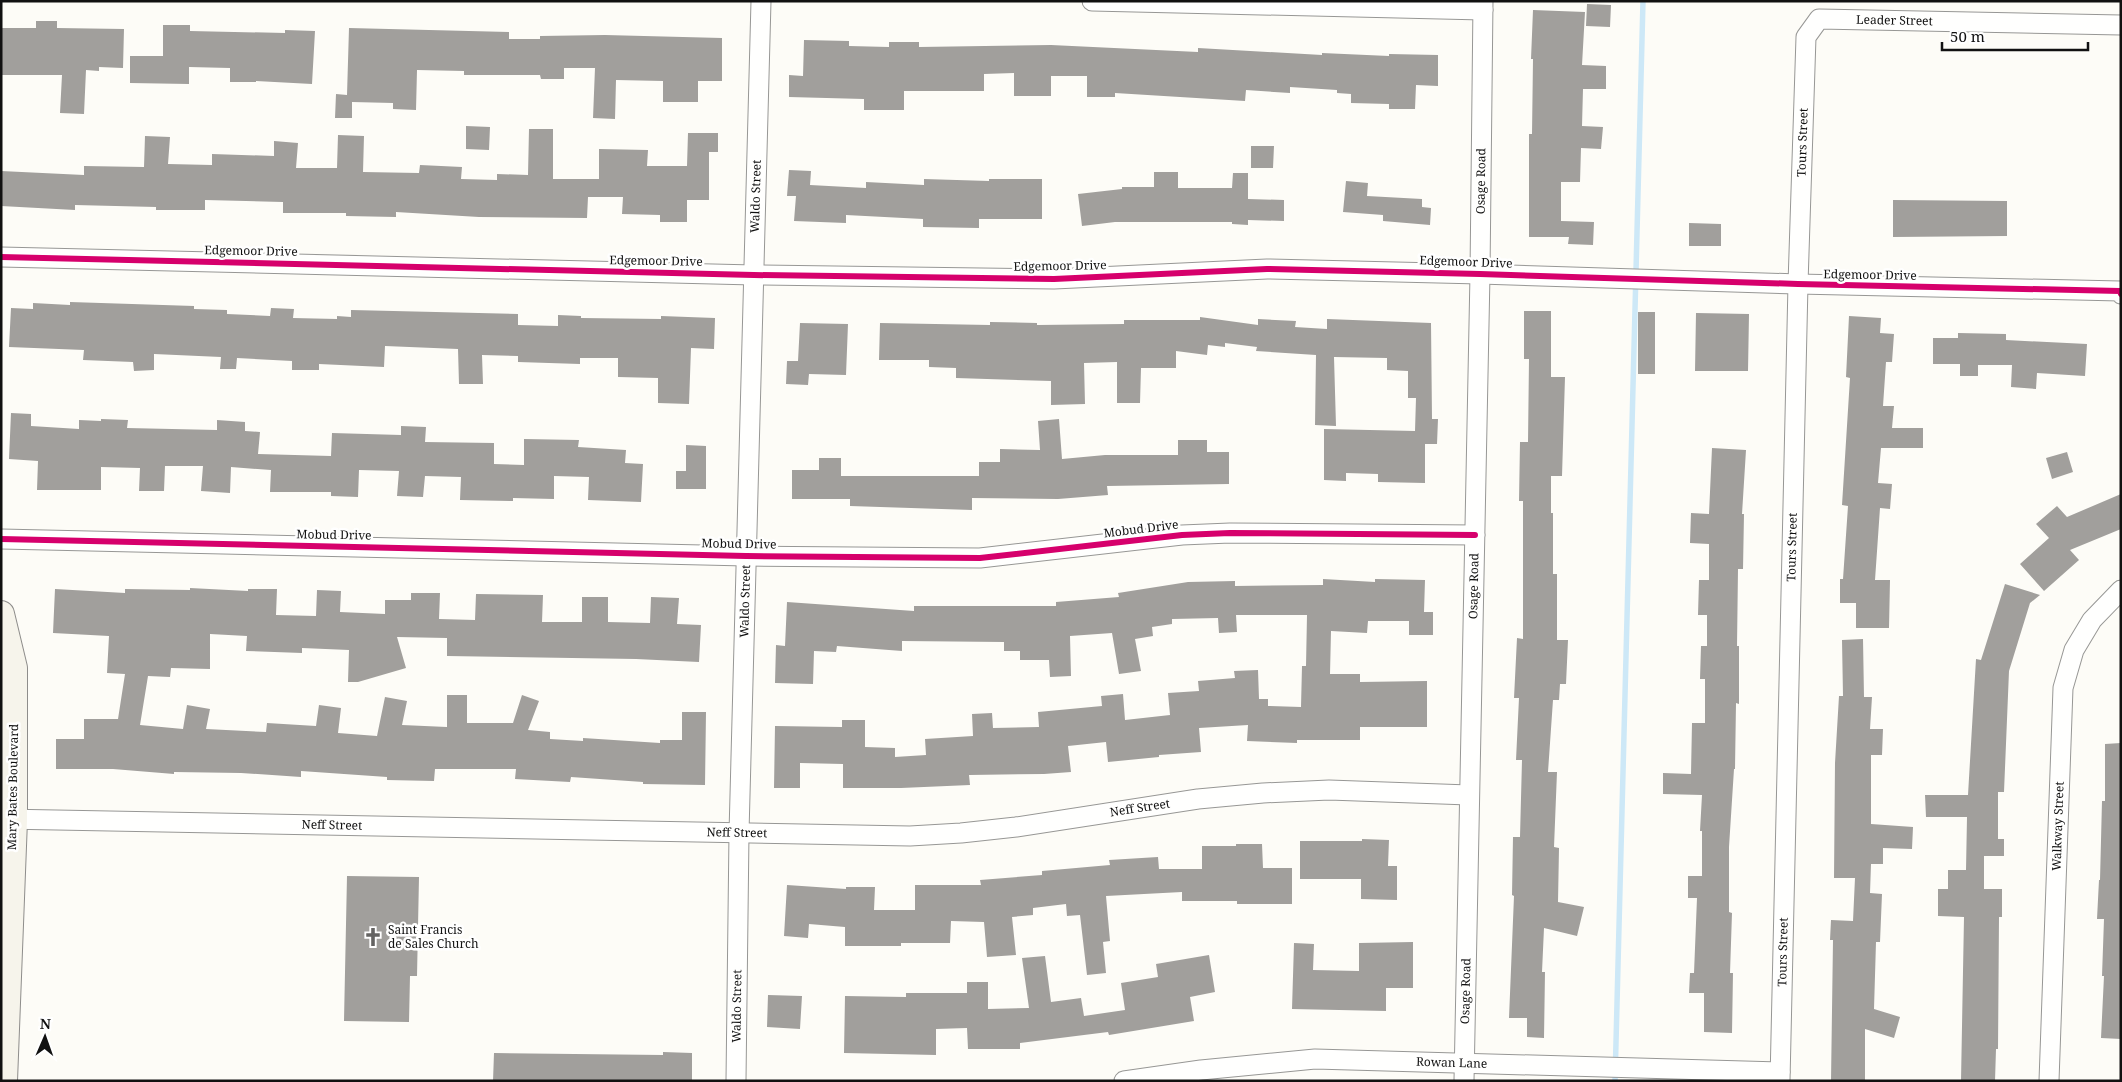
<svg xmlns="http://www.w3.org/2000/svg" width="2122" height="1082" font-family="'Noto Serif',serif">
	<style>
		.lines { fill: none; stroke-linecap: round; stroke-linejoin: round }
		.stream { stroke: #cde8f7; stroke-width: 5.5 }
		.building { fill: #a19f9c }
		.street-casing { stroke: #979795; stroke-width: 21 }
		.secondary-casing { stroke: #8e8d8b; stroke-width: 28 }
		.street { stroke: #fffffe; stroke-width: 19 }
		.secondary { stroke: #f6f4eb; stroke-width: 26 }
		.cycleway-casing { stroke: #fff; stroke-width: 9 }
		.cycleway { stroke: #d6006c; stroke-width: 6 }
		.labels { text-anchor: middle; stroke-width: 5; stroke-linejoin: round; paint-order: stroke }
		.street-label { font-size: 12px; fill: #111; stroke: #fff }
		.poi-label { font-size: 12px; fill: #111; stroke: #fff; text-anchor: start }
	</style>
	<rect width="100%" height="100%" fill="#fdfcf7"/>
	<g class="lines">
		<path class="stream" d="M1615 1081 1643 1"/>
	</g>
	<path class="building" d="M1587 4 1611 5 1610 27 1586 26Z
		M1533 10 1585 12 1582 65 1606 66V89H1583L1582 126 1603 127 1601 149 1581 148 1580 182H1561V221L1594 222 1593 245 1568 244 1569 237H1529V134H1532L1533 59H1531Z
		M36 21H57V28L124 29 123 68 99 67V71L86 70 84 114 60 113 62 75H1V28H36Z
		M163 25H190V31L285 33V30L315 31 312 84 256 81V82H230V68L189 67V84L130 83V56H163Z
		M349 28 509 32V39H540V36L605 35 722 38V81H698V102H663V81L616 80 615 119 593 118 595 68H564V79H541L540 75H464V71L417 70 416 110 393 109V103L352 102V118H335L336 94 347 95Z
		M804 40 849 41V46L889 47V42H919V47L1051 45 1198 52V48L1322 55V53L1389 56V54L1438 55V86L1416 85 1415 109H1389V104L1351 103V94L1337 93V90L1290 87V93L1246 90 1245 101 1115 93V97H1087V76H1051V96H1014V73L984 74V91H904V110H864V99L789 97V75L803 76Z
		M466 126 490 127 489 150 466 149Z
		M529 129H553V179H599V149L648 150 647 166H687L688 133H718V152H709V200H687V222H660V215L622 214 623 197H588L587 218 479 217 396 212V217L346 216V213H283V202L205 200V210H156V207L75 205V210L1 206V171L84 175V166L144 167 145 136 170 137 168 164 212 165V154L274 156V141L298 143 296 168H337L338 135 364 136 363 172 419 173 420 165 462 167 461 179 497 180V174L528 175Z
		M1251 146H1274L1273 168H1251Z
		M789 170 811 171 810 185 866 188V182L924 185V179L989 181V179H1042V219H979V228L923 227V219L846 215V223L794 221 796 196H787Z
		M1154 172H1178V188H1232L1233 173H1248V199L1284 200V221L1248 220V225L1232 224V222H1115L1082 226 1078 194 1122 189V187H1154Z
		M1346 181 1368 183 1367 196 1422 199V207L1431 208 1430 225 1383 221V215L1343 212Z
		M1893 200 2007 201V236L1893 237Z
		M1689 223 1721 224V246H1689Z
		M70 302 194 306V309L227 310V314L270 316 271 308 294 309 293 318 337 319V316L351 317V310L518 314V325L558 326V315L581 316V318L661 319V316L715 318 714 349 691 348 689 404 658 403V378L618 377V358H580V364L518 362V356L482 355 483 384H459L458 349 385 346 384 367 319 364V370H292V361L237 358 236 369H220L221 357 154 354V370L134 371 133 362 83 360 84 350 9 347 11 308 33 309V303L70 305Z
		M1524 311H1551V377H1565L1562 476H1551V513H1553V574H1557V640H1568L1566 684H1560L1559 700H1553L1548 772H1557L1554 847 1559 848 1558 902 1584 907 1577 936 1544 928 1542 972H1545L1544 1038 1527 1037V1018H1509L1514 896 1512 895 1513 837H1520L1522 760H1516L1519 698H1514L1517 638 1523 639V501H1519L1520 442H1528L1529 359H1524Z
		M1638 312H1655V374H1638Z
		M1696 313 1749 314 1748 371H1695Z
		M1849 316 1881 318 1880 333 1894 334 1892 362H1886L1883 406H1894L1892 428H1923V448H1881L1878 483 1892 484 1890 509 1880 508 1875 580H1890L1889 628H1856V603H1840V579H1843L1848 506 1842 505 1850 378 1846 377Z
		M1200 317 1258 325V319L1296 321 1295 327 1327 329V319L1431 323 1432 419H1438L1437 444H1425V483L1378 482V474L1346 473V481L1324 480V429L1415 431 1416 398H1408V371L1387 370V358L1334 357 1336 426 1315 425 1316 355 1256 351 1257 347 1225 343V347L1208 345 1207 355 1176 351V368H1141L1140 403H1117V362L1084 363 1085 404 1051 405V381L956 378V368L929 367V360H879L880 323 990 325V322L1037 323V325L1124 324V320H1200Z
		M800 323 848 324 846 375 809 374 808 385 786 384 787 361H798Z
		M1958 333 2006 334V340L2087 344 2085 376 2037 373 2036 389 2011 387 2012 365H1978V376H1960V364H1933V338H1958Z
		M11 413 31 414V426L79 429V420L101 421V419L128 420 127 428 217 430V420L245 422V431L260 432 258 454 331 456 332 433 401 435V426L426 427 425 442 494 443V464L524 465V439L579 440 578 447 626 450 625 463 643 464 641 502 588 500 589 477 554 476V499L513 498V501L460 500 461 477 425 476 423 497 397 496 399 471 359 470 358 497 331 496V492H270L271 470 231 467 230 493 201 491 203 466H165L164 491H139L140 468 101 467V490H37L38 461 9 459Z
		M1059 419 1062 459 1105 455H1178V440H1207V452H1229V484L1107 486 1108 495 1058 499 972 498V510L850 506V499H792V470H819V458H841V476H979V462H1000V449L1040 450 1038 421Z
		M686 445 706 446V489H676V471H686Z
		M1712 448 1746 450 1742 514H1744L1743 569H1738L1737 646H1739V704L1736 703 1735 769H1734L1729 847V912L1732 913 1730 973H1733L1732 1033 1704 1032V993H1689L1690 973H1694L1697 898H1688V876H1702V831H1700L1702 795 1663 794V773L1691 774 1692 723H1705V679H1700L1701 646H1707V615H1698L1699 580H1709V544L1690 543 1691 513 1709 514Z
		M2067 452 2073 472 2052 479 2046 458Z
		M2121 494V529L2070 550 2079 560 2044 591 2020 564 2049 538 2036 524 2057 506 2067 517Z
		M1323 579 1375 582V579L1425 580 1424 612H1433V635H1409V621H1368L1367 633 1331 631 1330 674H1360V682L1427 681V727H1360V740H1297V743L1247 741 1248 725 1199 728 1201 752 1159 755V757L1108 762 1106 742 1068 746 1071 772 1044 774 969 775 970 785 901 788H843V764L800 763V788H774L775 726 842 727V720H865V747L895 748V757L926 755 925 739 973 736 972 714 992 713 993 728 1039 727 1038 712 1102 706 1101 696 1123 694 1125 720 1170 715 1168 693 1199 691 1198 681 1235 678 1234 671 1258 670 1259 699H1268V706L1301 707 1302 666H1306L1307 615H1236L1237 632 1219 633 1218 618 1172 619V624L1152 627 1153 636 1135 639 1141 671 1119 674 1112 633 1070 636 1071 676 1050 677 1049 660H1020V651H1004V642L902 641V651L837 646 836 652 814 651 813 684 775 683 776 645 785 646 787 602 914 611V606H1056V602L1119 597 1118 593 1188 582 1235 581V586L1323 585Z
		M2005 584 2040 595 2030 603 2009 671 2004 792H1998V839H2004V856H1984V889H2002V917H1999L1998 1049H1996L1995 1081H1961L1964 917 1938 916V889H1948V870H1966L1967 817H1926L1925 795H1968L1976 659 1981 660Z
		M190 588 248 591V589H277L276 615 316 616 317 590 341 591 340 612 385 614V600H411V593H440L439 619 475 620 476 594 543 595 542 622H582V597H608V622L650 623 651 597 679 598 677 624 701 625 699 662 636 659 447 656V638L397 637 406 668 358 682H348L349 650 302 648V653L246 651 247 636 210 634V669L171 668 170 677 148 676 140 725 183 729 187 705 210 709 206 729 266 732 267 723 316 726 319 705 341 708 338 733 377 736 385 697 407 701 402 725 447 727V695H467V723H513L522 695 539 701 528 730 550 732V739L583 741V738L660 743V740H682V712H706L705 785 643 784V782L571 777 570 782 515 779 516 769H435L434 781 387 780V777L301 771V777L241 773 174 772V774L113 769H56V739H84V719H118L125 674 107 673 109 636 53 633 55 589 125 593V589L190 590Z
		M1863 639 1864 697H1872L1870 729H1883L1882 755H1871V824L1913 827 1912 849 1883 848V864H1871L1870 893 1882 894 1880 942H1876L1874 1009 1900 1017 1894 1038 1865 1029V1081H1831L1833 940H1830L1831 920 1853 921 1855 878H1834L1835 763 1839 696H1843L1842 640Z
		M2121 743V1039L2101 1038 2104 976H2102L2104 919H2097L2099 880H2100L2102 801H2105V744Z
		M1362 839 1389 840 1388 866H1397V900L1361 899V879H1300V841H1362Z
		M1236 844H1262L1263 868H1292V904H1237V901H1182V892L1106 896 1110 941 1103 942 1106 973 1087 975 1080 915 1067 916 1066 904 1033 908V915L1012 917 1016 955 987 957 984 922 951 921 950 943H901V946H845V927L809 924 808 938 784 936 787 885 846 889V887H875L874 910H915V885H981L980 880 1042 875V871L1110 865 1109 860 1158 857 1159 869H1202V846H1236Z
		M347 876 419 877 417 976H410L409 1022 344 1021Z
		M1413 942V988H1386V1011L1292 1009 1294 943 1314 944 1313 970 1359 971V943Z
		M1209 955 1215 992 1190 997 1194 1021 1109 1035 1108 1032 1020 1043V1049H968L967 1028 936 1029V1055L844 1053 845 996 906 997V993H967V982H988V1009L1029 1008 1022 958 1045 956 1051 1002 1081 998 1084 1016 1125 1010 1121 983 1158 977 1156 964Z
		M768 995 802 996 800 1029 767 1027Z
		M663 1052 692 1053V1081H493L494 1053 663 1055Z"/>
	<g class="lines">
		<g class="street-casing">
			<g id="street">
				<path d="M1092 1 1483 10"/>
				<path d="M1 257 754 275 1054 279 1267 269 1480 274 1798 284 2120 291 2121 294"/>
				<path d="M1 539 746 556 980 558 1182 535 1230 533 1475 535"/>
				<path id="s1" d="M3 819 910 836 961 833 1016 827 1198 799 1263 793 1329 790 1469 795"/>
				<path id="s2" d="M736 1081 739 833 761 1"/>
				<path id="s3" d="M1124 1081 1201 1070 1315 1059 1780 1072"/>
				<path id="s4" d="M1464 1081 1480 274 1483 1"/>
				<path id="s5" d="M1780 1081 1798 284 1806 37 1819 19 2121 25"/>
				<path id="s6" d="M2049 1081 2063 688 2074 650 2092 620 2121 590"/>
			</g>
		</g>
		<g class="secondary-casing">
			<path id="secondary" d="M1 614 14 668V820L4 1081"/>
		</g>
		<use href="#street" class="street"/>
		<use href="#secondary" class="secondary"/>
		<g class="cycleway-casing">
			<path id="cycleway" d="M1 257 754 275 1054 279 1267 269 1480 274 1798 284 2120 291 2121 294
				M1 539 746 556 980 558 1182 535 1230 533 1475 535"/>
		</g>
		<use href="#cycleway" class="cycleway"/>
	</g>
	<defs>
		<g id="church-bare" transform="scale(1.5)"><path d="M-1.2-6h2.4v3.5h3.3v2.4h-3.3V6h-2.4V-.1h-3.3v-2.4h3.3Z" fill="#646362" stroke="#fff" stroke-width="2.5" paint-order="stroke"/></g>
	</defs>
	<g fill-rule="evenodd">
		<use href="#church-bare" x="373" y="937"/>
	</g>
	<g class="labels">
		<g class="street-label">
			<text dy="4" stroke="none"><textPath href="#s5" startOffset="1142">Leader Street</textPath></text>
			<text dy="4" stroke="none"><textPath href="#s5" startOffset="939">Tours Street</textPath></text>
			<text dy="4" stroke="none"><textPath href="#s4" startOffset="900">Osage Road</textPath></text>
			<text dy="4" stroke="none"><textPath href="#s2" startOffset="885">Waldo Street</textPath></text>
			<text transform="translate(251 251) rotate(1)" y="4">Edgemoor Drive</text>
			<text transform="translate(656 261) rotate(1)" y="4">Edgemoor Drive</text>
			<text transform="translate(1466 262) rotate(2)" y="4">Edgemoor Drive</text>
			<text transform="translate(1060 266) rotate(-1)" y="4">Edgemoor Drive</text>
			<text transform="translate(1870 275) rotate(1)" y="4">Edgemoor Drive</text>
			<text transform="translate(1141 529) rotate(-7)" y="4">Mobud Drive</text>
			<text transform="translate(334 535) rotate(1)" y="4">Mobud Drive</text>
			<text transform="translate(739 544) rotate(1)" y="4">Mobud Drive</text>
			<text dy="4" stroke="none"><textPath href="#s5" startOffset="534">Tours Street</textPath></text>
			<text dy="4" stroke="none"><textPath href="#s4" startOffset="495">Osage Road</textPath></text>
			<text dy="4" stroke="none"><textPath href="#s2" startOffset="480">Waldo Street</textPath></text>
			<text transform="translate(13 787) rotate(-89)" y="4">Mary Bates Boulevard</text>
			<text dy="4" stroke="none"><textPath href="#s1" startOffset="1139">Neff Street</textPath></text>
			<text dy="4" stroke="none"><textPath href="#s1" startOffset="329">Neff Street</textPath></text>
			<text dy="4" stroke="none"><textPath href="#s6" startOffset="255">Walkway Street</textPath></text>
			<text dy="4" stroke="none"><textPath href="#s1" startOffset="734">Neff Street</textPath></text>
			<text dy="4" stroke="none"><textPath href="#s5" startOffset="129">Tours Street</textPath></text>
			<text dy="4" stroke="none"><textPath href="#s4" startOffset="90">Osage Road</textPath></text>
			<text dy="4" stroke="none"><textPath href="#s2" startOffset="75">Waldo Street</textPath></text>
			<text dy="4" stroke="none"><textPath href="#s3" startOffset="329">Rowan Lane</textPath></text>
		</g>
		<g class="poi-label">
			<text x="388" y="934">Saint Francis<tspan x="388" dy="14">de Sales Church</tspan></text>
		</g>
	</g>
	<rect width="2122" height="1082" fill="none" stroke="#111111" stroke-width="5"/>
	<g transform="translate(45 1037) rotate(2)" stroke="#ffffff" stroke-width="4" paint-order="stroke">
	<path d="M0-4L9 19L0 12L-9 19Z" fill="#111111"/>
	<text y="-8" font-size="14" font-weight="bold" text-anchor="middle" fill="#111111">N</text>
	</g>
	<path d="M1942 42v8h146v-8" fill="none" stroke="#111111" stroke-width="2.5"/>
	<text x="1950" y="42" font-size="15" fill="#111111" stroke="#ffffff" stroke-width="4" paint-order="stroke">50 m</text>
</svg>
